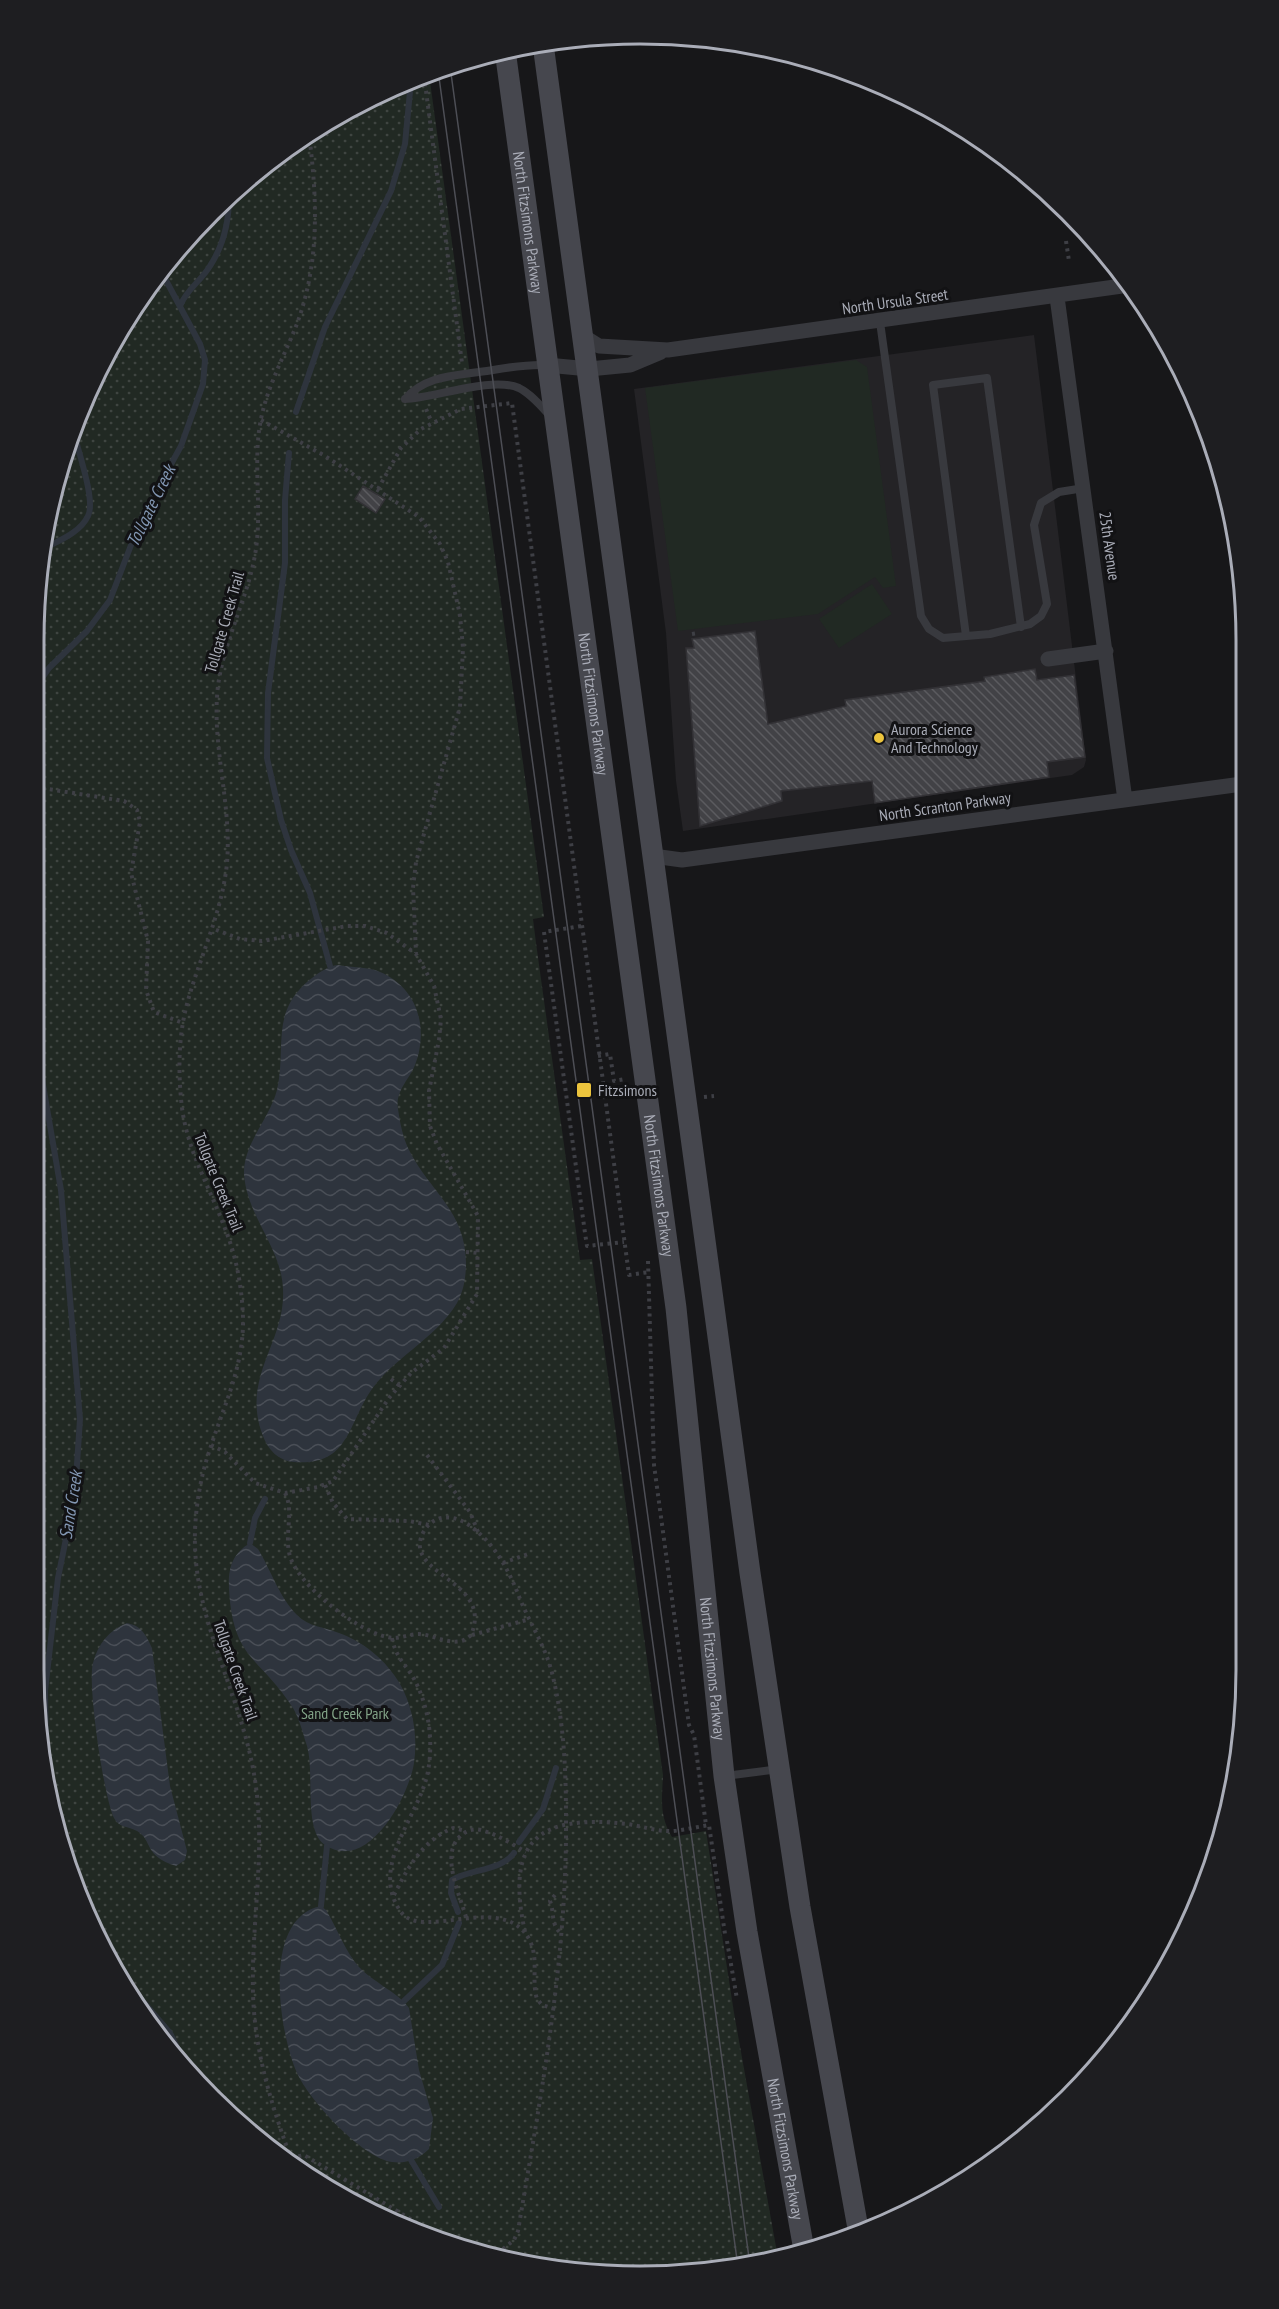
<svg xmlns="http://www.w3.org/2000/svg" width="1279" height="2309" font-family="'PT Sans Narrow',sans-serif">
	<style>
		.built { fill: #242326 }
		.park { fill: url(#park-dots) }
		.garden { fill: #212923 }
		.water { fill: url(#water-waves) }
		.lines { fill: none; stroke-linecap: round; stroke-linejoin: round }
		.stream { stroke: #2e343d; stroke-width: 6 }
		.building { fill: url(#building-back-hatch); stroke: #323135; stroke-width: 1.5 }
		.path { stroke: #3e3f45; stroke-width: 4; stroke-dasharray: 3 4.5; stroke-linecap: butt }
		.service { stroke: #38393e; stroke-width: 8 }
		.minor { stroke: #38393e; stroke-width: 15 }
		.secondary { stroke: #46474e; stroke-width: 21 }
		.tram { stroke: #4d4e55; stroke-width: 1.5 }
		.poi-dot { fill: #ecc43d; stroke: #121214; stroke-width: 2 }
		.labels { text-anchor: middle; stroke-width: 6; stroke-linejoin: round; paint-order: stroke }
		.street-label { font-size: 16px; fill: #aaadb8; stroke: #121214 }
		.poi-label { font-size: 16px; fill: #aaadb8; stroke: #121214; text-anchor: start }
		.park-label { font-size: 16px; fill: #82a387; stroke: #121214 }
		.water-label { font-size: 18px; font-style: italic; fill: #8296b2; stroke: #121214 }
		.rim { fill: none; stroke: #aaadb8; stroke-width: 3 }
	</style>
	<defs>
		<pattern id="park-dots" width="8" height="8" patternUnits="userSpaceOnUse" patternTransform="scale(1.5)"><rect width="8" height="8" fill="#212923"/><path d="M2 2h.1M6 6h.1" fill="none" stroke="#3f4541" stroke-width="1.8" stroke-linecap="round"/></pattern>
		<pattern id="water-waves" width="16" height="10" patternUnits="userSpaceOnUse" patternTransform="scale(1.5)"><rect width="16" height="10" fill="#2e343d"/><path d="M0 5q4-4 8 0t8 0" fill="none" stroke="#4a4f57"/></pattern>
		<pattern id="building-back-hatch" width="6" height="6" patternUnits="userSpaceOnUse" patternTransform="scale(1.5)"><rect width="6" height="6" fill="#424246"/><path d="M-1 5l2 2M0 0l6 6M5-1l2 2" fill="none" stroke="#5b5b5f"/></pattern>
	</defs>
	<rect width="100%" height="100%" fill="#171719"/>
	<path class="built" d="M1034 335 1086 760 1084 767 1072 775 683 831 676 781 666 633 634 389Z"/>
	<path class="park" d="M429 74 544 917 533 919 536 943 580 1260 592 1259 663 1775C662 1798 659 1816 672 1837L706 1831 734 2013 778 2258 758 2264 679 2275 561 2271 482 2255 372 2214 302 2174 211 2099 158 2038 96 1938 65 1864 38 1749 34 600 54 482 114 336 184 239 271 158 372 95Z"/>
	<path class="garden" d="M856 360 867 367 896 586 883 588 875 577 818 614 678 631 645 388Z
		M872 584 892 614 839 648 819 619Z"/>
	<path class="water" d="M338 965C350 967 363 967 375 970 416 984 430 1026 415 1065 409 1080 395 1091 398 1109 400 1123 403 1138 409 1150 430 1192 465 1210 466 1262 466 1277 464 1290 457 1303 434 1341 391 1358 368 1395 347 1430 346 1466 294 1462 279 1461 268 1450 263 1436 240 1377 286 1343 283 1289 281 1246 247 1217 244 1174 243 1144 270 1118 277 1090 287 1046 269 1011 312 978 320 972 328 966 338 965Z
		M250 1543 258 1549C271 1570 279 1597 297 1615 309 1627 324 1627 339 1633 364 1642 386 1660 400 1684 413 1707 418 1736 414 1763 409 1796 368 1874 325 1845 303 1830 315 1774 307 1746 303 1734 300 1720 293 1708 260 1656 233 1661 229 1589 228 1568 232 1554 250 1543Z
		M127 1623C142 1626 146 1635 152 1648L170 1786 187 1851 185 1860 176 1866C143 1856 153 1840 137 1831 128 1826 119 1828 114 1818 104 1798 87 1683 93 1663 98 1644 109 1630 127 1623Z
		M321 1906 326 1910C337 1928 345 1951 359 1967 373 1982 400 1994 409 2008L419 2070 433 2118 429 2149C419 2159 406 2164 392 2162 362 2158 309 2100 297 2073 279 2032 261 1918 321 1906Z"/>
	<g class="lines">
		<path class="stream" d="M181 304C188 288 201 281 210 266 223 246 229 221 229 197
			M296 412 325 327 391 191 405 144 411 81
			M289 453 285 500V563L268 693 267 758 281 820 291 850 310 893 330 966
			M43 549C58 541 80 533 88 516 96 501 78 451 74 433
			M35 688 49 668 87 631 110 600 141 519 181 446 203 384 205 360 200 344 161 271
			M36 1044 61 1190 80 1419 75 1494 58 1578 45 1691 46 1760 49 1787 54 1809 96 1928 113 1962 128 1984 170 2033 191 2076
			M250 1543 255 1518 265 1499
			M519 1842 543 1809 556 1768
			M321 1906 327 1846
			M458 1912 451 1893 452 1880C470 1869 501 1871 514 1853
			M404 2001 442 1965 459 1923
			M411 2160 439 2207"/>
	</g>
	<path class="building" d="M363 486 385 499 376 513 355 499Z
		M755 631 768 724 846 706 845 700 985 681 984 677 1035 669 1037 680 1074 675 1085 757 1047 762 1049 777 875 803 872 781 781 791 782 801 700 826 686 648H694L692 639Z"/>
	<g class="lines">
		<path class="path" d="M424 76 462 363
			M1066 241 1069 261
			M426 409 432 423
			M261 420 325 456 419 517 440 544 448 562 460 615 463 648 460 707 416 862 413 888 416 953
			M378 489 401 448 421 429 461 409 512 403 629 1275 649 1272
			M692 634 698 633
			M35 787 124 801 137 810 140 822 131 873 148 941 146 990 154 1012 183 1023
			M581 926 544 932 585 1233 587 1246 624 1242
			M598 1056 610 1054 614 1081 625 1079
			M704 1097 714 1096
			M466 1252 478 1253
			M648 1261 654 1465 689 1725 694 1735 706 1825
			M391 1379 400 1386
			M211 1445 225 1452 255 1483 285 1493 318 1487 333 1481 389 1398 411 1373 444 1348 477 1294 478 1216 437 1144 430 1126 429 1091 439 1040 441 1019 434 986 416 954 387 933 365 926H347L262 941 240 939 214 929
			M427 1455 470 1512 478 1532
			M325 1485 333 1503 347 1519 409 1521 429 1525
			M285 1493C294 1510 285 1533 289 1552 294 1583 357 1631 387 1637 398 1640 408 1634 419 1634 436 1635 457 1650 471 1635 495 1579 399 1575 424 1531 433 1516 449 1514 464 1522 491 1538 507 1566 518 1594 528 1620 543 1642 551 1669 564 1718 566 1770 566 1820 567 1959 541 2094 518 2231L514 2240 493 2257
			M503 1563 531 1553
			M472 1635 530 1619
			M392 1638C395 1654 402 1661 411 1674 428 1701 434 1739 428 1771 420 1816 368 1866 401 1912 423 1942 505 1890 530 1941 539 1960 531 1980 537 1999L542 2005 555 2009
			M394 1895C408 1867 423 1840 453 1828L466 1831
			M555 1895 550 1901C555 1914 550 1925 562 1934
			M466 1917C460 1895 438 1851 463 1834 469 1829 477 1828 484 1831 499 1835 513 1845 526 1852
			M525 1932C505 1840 538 1814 627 1824 642 1826 657 1832 673 1831 685 1830 697 1827 709 1825L725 1934
			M727 1941 737 1999
			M291 2158 304 2155 437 2235 478 2251 499 2252
			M294 2167C273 2109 255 2056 253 1994 251 1920 267 1848 254 1774 240 1691 192 1618 195 1531 196 1504 201 1475 210 1449 224 1405 244 1366 243 1318 242 1286 236 1255 224 1226 209 1186 188 1152 182 1108 178 1073 178 1038 187 1004 200 956 222 913 227 863 232 803 211 745 218 686 224 640 247 600 255 555 263 510 252 463 261 419 268 384 286 353 298 321 320 259 317 198 309 134"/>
		<path class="service" d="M880 322 921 616 929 629 943 638 990 634 1030 624 1041 616 1047 604 1034 525 1041 503 1059 492 1084 488
			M405 399C434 398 492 376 519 388 531 394 541 406 550 416
			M405 399C424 377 451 376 479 372 502 369 522 364 545 365
			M966 636 933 385 987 378 1021 627
			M725 1776 779 1769"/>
		<path class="minor" d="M1057 297 1125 800
			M583 336 599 346 668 350 1129 285
			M547 365 589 369 630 365 661 352
			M1048 659 1106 651
			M653 856 682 860 1242 784"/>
		<g class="secondary">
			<path d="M543 44 750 1573 800 1907 859 2234"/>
			<path id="s1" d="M505 50 676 1308 724 1776 747 1932 804 2250"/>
		</g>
		<path class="tram" d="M450 66 750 2265
			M438 70 738 2267"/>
	</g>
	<g class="poi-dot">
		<circle cx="879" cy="738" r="6"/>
		<rect x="576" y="1082" width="16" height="16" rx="3"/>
	</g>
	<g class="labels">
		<g class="street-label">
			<text dy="6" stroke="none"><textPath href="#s1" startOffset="174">North Fitzsimons Parkway</textPath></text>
			<text transform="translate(895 301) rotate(-8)" y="6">North Ursula Street</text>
			<text transform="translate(1110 546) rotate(82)" y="6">25th Avenue</text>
			<text transform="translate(224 622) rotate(-74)" y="6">Tollgate Creek Trail</text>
			<text dy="6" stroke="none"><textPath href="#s1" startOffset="660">North Fitzsimons Parkway</textPath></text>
			<text transform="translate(945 806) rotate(-8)" y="6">North Scranton Parkway</text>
			<text transform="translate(219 1182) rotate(68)" y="6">Tollgate Creek Trail</text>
			<text dy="6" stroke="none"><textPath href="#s1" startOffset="1146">North Fitzsimons Parkway</textPath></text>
			<text dy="6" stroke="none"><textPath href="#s1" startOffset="1632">North Fitzsimons Parkway</textPath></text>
			<text transform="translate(236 1670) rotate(71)" y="6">Tollgate Creek Trail</text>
			<text dy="6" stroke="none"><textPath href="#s1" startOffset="2118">North Fitzsimons Parkway</textPath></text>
		</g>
		<g class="poi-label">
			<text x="891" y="735">Aurora Science<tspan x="891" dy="18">And Technology</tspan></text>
			<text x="598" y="1096">Fitzsimons</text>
		</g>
		<g class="park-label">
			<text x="345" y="1719">Sand Creek Park</text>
		</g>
		<g class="water-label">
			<text transform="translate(151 506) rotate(-64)" y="6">Tollgate Creek</text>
			<text transform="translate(71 1505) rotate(-81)" y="6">Sand Creek</text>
		</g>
	</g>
	<path d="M0 0H1279V2309H0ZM640 44H640A596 596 0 0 1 1236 640V1670A596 596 0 0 1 640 2266H640A596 596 0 0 1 44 1670V640A596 596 0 0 1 640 44Z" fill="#1e1e21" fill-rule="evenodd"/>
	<path class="rim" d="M640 44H640A596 596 0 0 1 1236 640V1670A596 596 0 0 1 640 2266H640A596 596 0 0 1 44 1670V640A596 596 0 0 1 640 44Z"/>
</svg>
